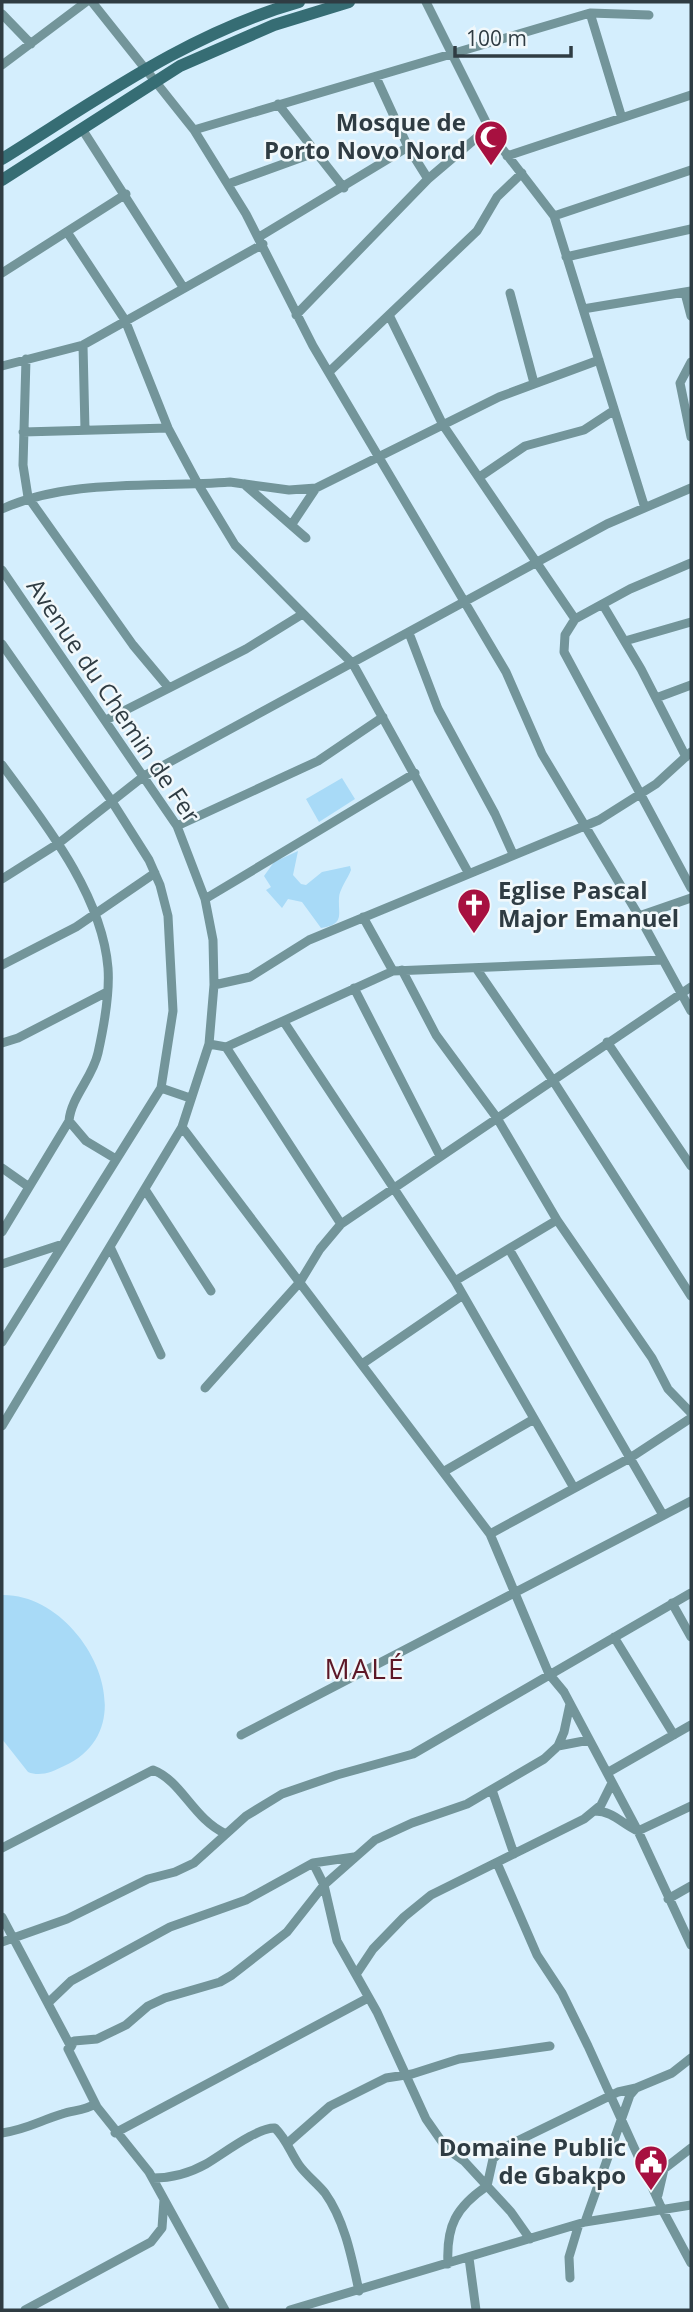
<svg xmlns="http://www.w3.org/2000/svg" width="693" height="2312" font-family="'Open Sans',sans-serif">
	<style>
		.green { fill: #a8daf7 }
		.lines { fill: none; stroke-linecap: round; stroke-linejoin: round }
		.street { stroke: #73959a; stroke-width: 9 }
		.secondary { stroke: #366d74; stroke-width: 12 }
		.labels { text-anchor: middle; stroke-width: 5; stroke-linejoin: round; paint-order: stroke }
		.poi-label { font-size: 24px; font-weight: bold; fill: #2f3c43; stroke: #f1f8fb; text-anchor: end }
		.street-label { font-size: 24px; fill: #2f3c43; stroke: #f1f8fb }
		.quarter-label { font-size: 28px; letter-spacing: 2px; fill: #5d1827; stroke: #f1f8fb }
	</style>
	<rect width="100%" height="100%" fill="#d4eefd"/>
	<path class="green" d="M342 778 355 799 319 822 306 799Z
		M298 851 293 875 301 884 306 885 322 872 350 866 351 870C348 878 339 890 339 898 338 915 345 924 321 928L302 902 288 899 282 908 266 890 271 887 264 876 274 862Z
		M2 1595C82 1593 152 1727 64 1766 52 1772 40 1777 28 1772L2 1739Z"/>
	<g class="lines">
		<path class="street" d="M92 2 194 130 246 214 313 346 506 672 542 754 639 916 691 1011
			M426 2 494 138 554 216 644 505
			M590 13 621 115
			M2 14 31 44
			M2 65 86 2
			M376 77 408 147 428 179
			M278 104 344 188
			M82 129 183 287
			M194 130 590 13 649 15
			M507 156 691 95
			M228 184 314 153
			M554 216 691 170
			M67 232 125 320 168 428 198 484 235 545 353 664 468 872
			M259 237 408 147
			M566 257 691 229
			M2 273 126 194
			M510 293 534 383
			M685 293 691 316
			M583 309 691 291
			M296 315 428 179 488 128
			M389 315 443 425 575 619
			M83 345 85 430
			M26 359 23 465 28 497 133 645 169 688
			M691 362 680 383 691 437
			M2 366 83 345 263 244
			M329 372 477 231 497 197 522 173
			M23 432 168 428
			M481 476 525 446 584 430 613 411
			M245 484 289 490 316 488
			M2 509C70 478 156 488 230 482L244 484 306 538
			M292 524 316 488 499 397 599 360
			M691 563 630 589 575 619 565 635 564 652 691 888
			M2 570 177 826 205 899 213 940 214 985 209 1044 182 1127 2 1426
			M603 605 641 669 686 757
			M409 633 438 709 495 814 513 854
			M625 641 691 622
			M2 644 111 800 149 860 160 885 168 916 173 1011 161 1088 2 1342
			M656 698 691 685
			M106 720 246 649 301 615
			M2 765C44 822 102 894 108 968 110 995 104 1026 98 1053 93 1077 71 1097 69 1121L86 1141 116 1159
			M177 826 318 761 383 717
			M2 879 59 843 144 776 607 524 691 488
			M205 899 415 773
			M639 916 691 898
			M363 917 393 971
			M2 965 76 927 155 873
			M476 968 552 1079 691 1296
			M402 970 436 1035 497 1118 557 1220 652 1358 668 1389 691 1413
			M214 985 250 977 309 940 599 820 656 784 691 752
			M354 988 440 1156
			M284 1022 455 1281 574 1488
			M607 1042 691 1166
			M2 1043 18 1038 107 992
			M209 1044 226 1047 393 971 663 960
			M226 1047 341 1224
			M161 1088 190 1098
			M182 1127 490 1534 549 1674 564 1692 638 1831 691 1945
			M2 1168 29 1187
			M146 1191 211 1291
			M2 1232 69 1121
			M111 1249 161 1355
			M509 1249 663 1515
			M2 1264 63 1244
			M455 1281 557 1220
			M362 1364 463 1295
			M205 1388 300 1282 320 1249 341 1224 691 987
			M443 1472 534 1419
			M490 1534 630 1458 691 1418
			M672 1603 691 1637
			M614 1637 674 1735
			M241 1735 691 1501
			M558 1746 589 1740
			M607 1773 691 1725
			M492 1790 514 1854
			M595 1811C613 1811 622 1824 638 1831L691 1806
			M2 1848 153 1770C182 1781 193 1819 226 1834
			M313 1863 324 1885 337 1941 377 2012 426 2119 447 2149 464 2161 511 2212 530 2239
			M497 1863 537 1955 562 1993 588 2046 662 2209 691 2263
			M668 1899 691 1886
			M2 1917 71 2047 68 2049 97 2107 149 2172 225 2310
			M2 1942 67 1919 148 1879 175 1872 194 1863 246 1816 282 1794 337 1775 413 1754 691 1593
			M357 1973 373 1949 404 1917 431 1895 584 1819 601 1805 612 1783
			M48 2003 71 1981 170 1927 246 1900 313 1863 354 1857
			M71 2047 74 2041 97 2039 126 2025 148 2006 165 1998 220 1982 232 1975 287 1932 324 1885 375 1840 412 1823 467 1804 544 1759 558 1746 564 1732 570 1704
			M2 2133C28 2129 39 2121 62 2114 74 2110 84 2111 95 2104
			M115 2133 368 1998
			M289 2142 330 2106 386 2078 412 2074 459 2059 550 2046
			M153 2178C171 2178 190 2173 206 2164 223 2154 258 2127 275 2128 287 2140 290 2152 299 2165 306 2175 317 2183 325 2193 345 2221 352 2259 359 2291
			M658 2195 664 2169 691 2148
			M585 2222 630 2095 636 2088 672 2073 691 2058
			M469 2258 476 2310
			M448 2264C446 2226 456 2207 487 2186L493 2159 505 2147 618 2092 636 2088
			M570 2278 569 2257 579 2224
			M25 2310 151 2242 162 2228 164 2200
			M290 2310 585 2222 691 2205"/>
		<path class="secondary" d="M2 159C97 100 189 33 299 2
			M2 180 180 66 274 25 349 2"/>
	</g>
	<defs>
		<g id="mosque-pin" transform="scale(1.75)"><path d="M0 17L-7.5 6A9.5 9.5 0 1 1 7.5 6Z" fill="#a71040" stroke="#f1f8fb"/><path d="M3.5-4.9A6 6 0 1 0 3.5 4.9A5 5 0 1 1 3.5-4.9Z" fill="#fff"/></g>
		<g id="church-pin" transform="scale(1.75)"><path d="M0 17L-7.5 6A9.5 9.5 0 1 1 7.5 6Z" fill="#a71040" stroke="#f1f8fb"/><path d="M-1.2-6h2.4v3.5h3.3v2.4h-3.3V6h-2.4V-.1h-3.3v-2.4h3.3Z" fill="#fff"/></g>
		<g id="civic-pin" transform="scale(1.75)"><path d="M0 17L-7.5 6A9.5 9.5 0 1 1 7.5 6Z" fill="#a71040" stroke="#f1f8fb"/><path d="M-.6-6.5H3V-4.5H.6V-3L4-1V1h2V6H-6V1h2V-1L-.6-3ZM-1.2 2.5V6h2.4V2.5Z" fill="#fff"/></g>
	</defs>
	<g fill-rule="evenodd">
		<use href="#mosque-pin" x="491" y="137"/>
		<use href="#church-pin" x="474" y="905"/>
		<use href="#civic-pin" x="651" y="2162"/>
	</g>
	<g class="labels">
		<g class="poi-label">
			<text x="466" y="131">Mosque de<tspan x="466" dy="28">Porto Novo Nord</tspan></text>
			<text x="498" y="899" text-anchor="start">Eglise Pascal<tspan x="498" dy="28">Major Emanuel</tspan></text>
			<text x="626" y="2156">Domaine Public<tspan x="626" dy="28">de Gbakpo</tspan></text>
		</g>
		<g class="street-label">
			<text transform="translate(113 701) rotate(56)" y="8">Avenue du Chemin de Fer</text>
		</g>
		<g class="quarter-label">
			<text x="365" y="1679">MALÉ</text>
		</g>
	</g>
	<rect width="693" height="2312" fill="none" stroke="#2f3c43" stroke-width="7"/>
	<path d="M455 46v10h116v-10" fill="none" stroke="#2f3c43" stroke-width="3.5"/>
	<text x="466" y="46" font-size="21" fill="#2f3c43" stroke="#f1f8fb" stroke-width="5" paint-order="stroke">100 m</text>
</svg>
